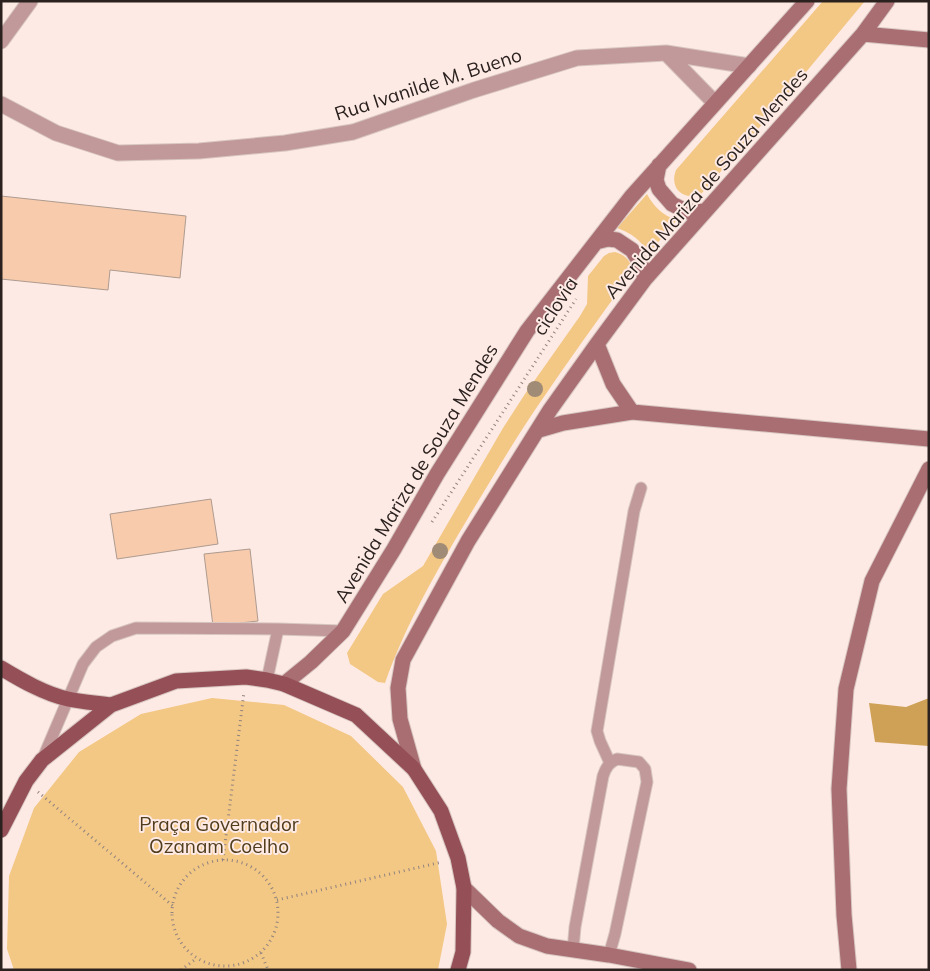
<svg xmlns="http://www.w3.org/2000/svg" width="930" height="971" font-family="Mulish,sans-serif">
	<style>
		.green { fill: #f3c784 }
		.forest { fill: #cfa156 }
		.building { fill: #f7cbac; stroke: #ae9b8f }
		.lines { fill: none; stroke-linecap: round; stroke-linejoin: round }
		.lane-casing { stroke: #d8c6c1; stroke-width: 13 }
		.street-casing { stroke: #d8c6c1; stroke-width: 17 }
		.secondary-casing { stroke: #d8c6c1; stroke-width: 17 }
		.primary-casing { stroke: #d8c6c1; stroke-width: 17 }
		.path { stroke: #91837f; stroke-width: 3; stroke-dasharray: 1 4; stroke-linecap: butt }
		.lane { stroke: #c1999b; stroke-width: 11 }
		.street { stroke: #c1999b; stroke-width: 15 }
		.secondary { stroke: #a86e72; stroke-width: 15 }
		.primary { stroke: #945056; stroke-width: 15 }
		.tree { fill: #9f8b76 }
		.labels { text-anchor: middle; stroke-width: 4; stroke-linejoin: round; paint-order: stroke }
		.street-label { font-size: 19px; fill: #2b221f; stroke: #feeae5 }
		.park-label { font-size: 19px; fill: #513d1c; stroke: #feeae5 }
	</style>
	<rect width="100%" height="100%" fill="#feeae5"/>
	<path class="green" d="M823 1H865L772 113 701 194C683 201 669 188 676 170Z
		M647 194C654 207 662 215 677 220L649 253C639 239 633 234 617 228Z
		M615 252C626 255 632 262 632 273 600 316 569 360 539 404 515 439 493 477 471 513 439 567 406 623 385 683L378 682 350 664 347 653 383 594 423 566 503 428 525 394 580 316 587 304 588 276 604 256 609 253Z
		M212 698 284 705 351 736 403 787 436 851 447 924 438 970H14L7 949 9 876 34 808 79 752 141 714Z"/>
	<path class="forest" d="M929 698V746L875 742 869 703 906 707Z"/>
	<path class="building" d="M1 196 186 216 180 278 110 270 108 290 1 279Z
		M211 499 218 544 117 559 110 514Z
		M250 549 258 621 213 626 204 554Z"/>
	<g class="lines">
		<g class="lane-casing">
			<path id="lane" d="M267 680 278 629 343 631
				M43 758 83 664 96 647 112 636 136 628 278 629
				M610 763 600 741 597 731 634 511 641 488
				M573 950 575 927 603 776C606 767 609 763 617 759L639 762 645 769 647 782 615 934 609 955"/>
		</g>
		<g class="street-casing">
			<path id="street" d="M1 41 30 1
				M666 53 715 103
				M1 104 56 133 118 153 199 151 285 143 353 132 474 90 577 58 666 53 749 66"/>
		</g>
		<g class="secondary-casing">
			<path id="secondary" d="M863 34 929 40
				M659 165 656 180 659 189 672 204 688 212 705 211
				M596 242 608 239 617 240 632 250 641 264 645 279
				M597 344 613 384 632 412
				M539 430 563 423 632 412 929 439
				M284 684 311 662 343 631 394 549 437 474 527 331 631 197 807 1
				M414 769 400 719 398 688 403 660 468 541 550 410 597 344 645 279 863 34 887 1
				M464 888 498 921 519 936 547 946 609 955 689 970
				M849 970 844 915 839 789 846 689 872 581 929 469"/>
		</g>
		<g class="primary-casing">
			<path id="primary" d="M1 668C21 680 45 694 68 699 82 702 97 703 111 705
				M1 830 26 781 42 760 111 705 176 681 246 677 267 680 284 684 356 715 414 769 441 811 458 858 464 888 463 952 458 970"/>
		</g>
		<path class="path" d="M432 522 576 299
			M38 792 173 906
			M223 860 244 692
			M172 913a53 53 0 1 1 106 0a53 53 0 1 1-106 0Z
			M277 900 442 862
			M261 953 268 970
			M181 970 197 958"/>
		<use href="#lane" class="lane"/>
		<use href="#street" class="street"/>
		<use href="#secondary" class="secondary"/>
		<use href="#primary" class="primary"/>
	</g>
	<g class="tree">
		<circle cx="535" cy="389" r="8"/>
		<circle cx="440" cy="551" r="8"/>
	</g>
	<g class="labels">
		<g class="street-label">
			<text transform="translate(428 84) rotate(-18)" y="7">Rua Ivanilde M. Bueno</text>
			<text transform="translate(706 183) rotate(-49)" y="7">Avenida Mariza de Souza Mendes</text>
			<text transform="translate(555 306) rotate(-57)" y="7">ciclovia</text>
			<text transform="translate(416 473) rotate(-59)" y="7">Avenida Mariza de Souza Mendes</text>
		</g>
		<g class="park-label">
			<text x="219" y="831">Praça Governador<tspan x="219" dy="22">Ozanam Coelho</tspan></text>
		</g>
	</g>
	<rect width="930" height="971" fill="none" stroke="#2b221f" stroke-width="5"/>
</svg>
